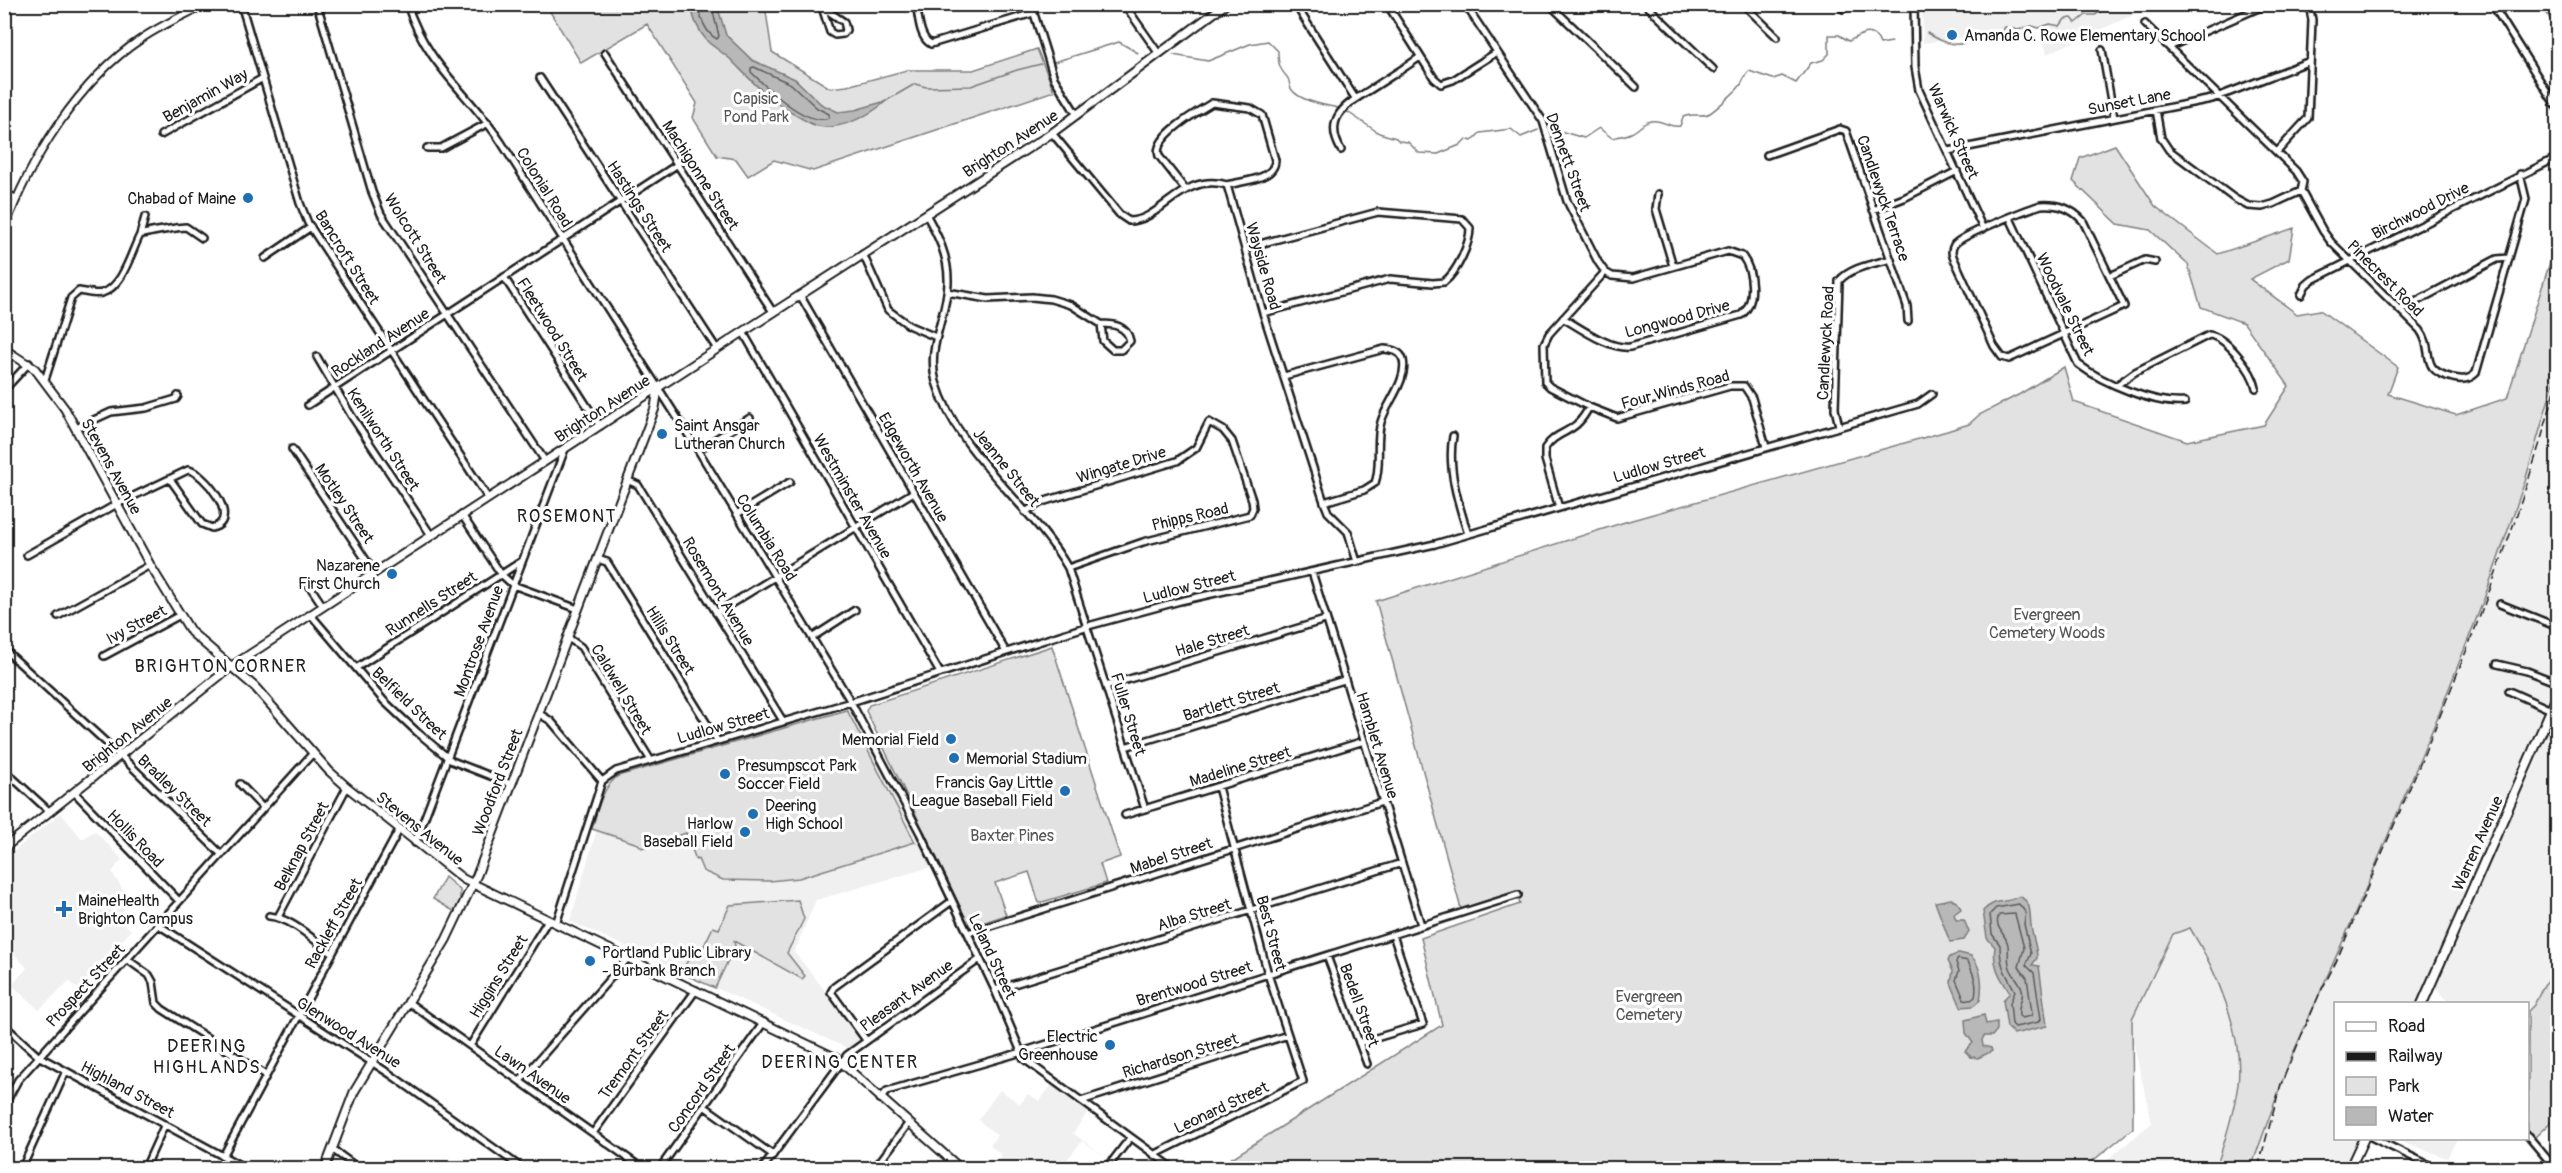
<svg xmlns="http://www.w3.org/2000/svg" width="2562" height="1173" font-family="Pangolin,sans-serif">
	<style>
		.built { fill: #f0f0f0 }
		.green { fill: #e2e2e2; stroke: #7f7f7f; stroke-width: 1.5 }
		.water { fill: #b8b8b8; stroke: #7a7a7a; stroke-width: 1.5 }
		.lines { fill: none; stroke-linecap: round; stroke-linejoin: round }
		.shore { stroke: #5a5a5a; stroke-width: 1.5 }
		.stream { stroke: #7a7a7a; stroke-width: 1.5 }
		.minor-casing { stroke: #1c1c1c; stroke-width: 10 }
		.tertiary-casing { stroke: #1c1c1c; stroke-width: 10 }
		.secondary-casing { stroke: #1c1c1c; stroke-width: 11 }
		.primary-casing { stroke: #1c1c1c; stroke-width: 12 }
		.minor { stroke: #fff; stroke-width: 5 }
		.tertiary { stroke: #fff; stroke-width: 6 }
		.secondary { stroke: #fff; stroke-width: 7 }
		.primary { stroke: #fff; stroke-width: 8 }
		.rail { stroke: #1c1c1c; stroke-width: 1.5; stroke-dasharray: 9 4.5; stroke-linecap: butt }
		.poi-dot { fill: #1f6fb2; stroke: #fff; stroke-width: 2 }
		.labels { text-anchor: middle; stroke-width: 6; stroke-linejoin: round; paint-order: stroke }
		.poi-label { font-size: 16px; fill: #1c1c1c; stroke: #fff; text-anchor: start }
		.street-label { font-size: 16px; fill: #1c1c1c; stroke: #fff }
		.park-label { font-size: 16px; fill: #575757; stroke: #fff }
		.neighbourhood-label { font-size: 18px; letter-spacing: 1.5px; fill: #1c1c1c; stroke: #fff }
	</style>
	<rect width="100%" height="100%" fill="#fff"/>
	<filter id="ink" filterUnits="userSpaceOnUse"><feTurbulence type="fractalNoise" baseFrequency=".0167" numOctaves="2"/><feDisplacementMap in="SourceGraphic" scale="12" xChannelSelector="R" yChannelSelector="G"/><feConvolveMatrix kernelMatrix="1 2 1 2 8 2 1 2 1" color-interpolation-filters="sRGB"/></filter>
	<g filter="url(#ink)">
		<path class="built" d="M1922 5V4L2155 5 2047 54 2040 27 1923 43Z
			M2557 371V971L2544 985 2534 1005 2528 1011V1004L2450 1003 2435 988 2428 1003 2336 1004V1138L2365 1139 2352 1168H2266L2254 1162 2281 1084 2439 714 2484 599 2525 481Z
			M851 710 935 866 816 900 794 952 864 1039 849 1049 570 921 611 781Z
			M61 813 82 839 95 831 122 859 112 872 130 902 118 917 131 930 80 991 69 981 39 1010 12 985 27 968 5 944V858Z
			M2200 875 2277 1074 2238 1168H1970L1975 1163H2103L2152 1123 2115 964Z
			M1052 1085 1088 1112 1073 1133 1106 1157 1082 1141 1060 1168H993L1002 1156 990 1145 997 1135 978 1120 1000 1090 1020 1104 1028 1094 1039 1101Z
			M2396 1139H2457L2447 1158Z"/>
		<path class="green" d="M546 5H765L772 52 830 88 847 86 907 70H973L1037 49 1054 91 813 171 774 160 748 176 736 159 717 156 693 118 697 103 647 24 581 63Z
			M2542 5H2557V31Z
			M2115 145 2155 206 2218 254 2294 228 2289 259 2250 279 2297 314 2320 310 2398 367 2388 394 2456 415 2507 398 2557 240V371L2525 481 2484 599 2439 714 2358 907 2290 1060 2251 1168H2216C2225 1141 2234 1113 2238 1084 2244 1034 2216 970 2190 928L2173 934 2132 1019 2133 1128 2084 1168H1216L1442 1025 1421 938 1520 904 1516 891 1461 909 1376 601 1625 522 1947 431 1969 424 1979 415 2020 394 2064 367 2074 402 2187 441 2264 425 2289 386 2244 323 2201 307 2188 265 2150 230 2118 224 2073 181 2080 158Z
			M1052 646 1120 857 1100 864 1106 883 1039 903 1029 872 995 883 1006 915 970 927 866 711 869 705Z
			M847 710 915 842 799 878 769 881 723 880 703 871 698 859 696 860 686 833 642 848 638 844 592 829C598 809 601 789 618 776Z
			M445 877 460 890V900L455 912 433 899Z
			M798 900 804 919 787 953 805 976 802 979 734 941 735 946 715 988 681 973 693 951 700 954 713 927 719 929 730 905Z
			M2557 971V1116L2534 1138 2528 1131V1011L2534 1005 2544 985Z"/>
		<path class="water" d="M692 5H717L726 35 752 60 795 79 821 104 838 112 855 110 886 101C871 115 839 131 818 126 812 125 806 121 801 118 772 104 753 82 730 59 723 53 715 48 708 42 699 32 692 18 692 5Z
			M2019 896C2033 903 2029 913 2031 925 2032 937 2037 946 2037 958L2032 965 2039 966 2047 1026 2014 1034 2007 1027 2003 1000 2010 993C2000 977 1992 966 1995 947L1987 938 1983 911C1996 897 2006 905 2019 896Z
			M1951 899 1958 903 1961 909 1954 914 1956 920H1964L1969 932 1964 940 1950 942 1935 902Z
			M1959 953 1971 956C1982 967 1983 985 1980 1000L1973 1006 1961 1007 1951 983 1953 971 1948 961 1950 957Z
			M1984 1015 1986 1024 1997 1022V1030L1992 1036H1984L1982 1040 1983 1046 1991 1048 1992 1051 1978 1058 1971 1057 1965 1051 1973 1043 1966 1033 1965 1020Z"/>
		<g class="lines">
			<path class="shore" d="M698 4C699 16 706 34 717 39L719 36 711 4
				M754 67 791 84 817 108 829 114V118C806 127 766 87 751 72V68Z
				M2019 904 2026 913 2024 924 2031 954 2026 965 2034 973 2041 1019 2039 1022 2015 1027 2012 1024 2010 1003 2015 991C2005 972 2000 967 2000 945L1992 934 1990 914 1996 908Z
				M2015 914 2024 948 2019 967 2027 978 2032 1013 2031 1016 2022 1018 2019 1016C2017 1003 2025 998 2022 989 2020 981 2013 976 2010 968 2007 960 2009 953 2008 945 2006 933 1993 928 1999 915Z
				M1958 959 1968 961C1973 975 1978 982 1975 997L1971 1000 1964 999 1956 980 1959 971 1956 962Z"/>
			<path class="stream" d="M1927 33C1939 40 1951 47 1964 43L1969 35 1974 33 1991 40 1998 38 2005 27 2018 30 2032 26 2039 28 2050 24 2060 26 2065 19 2072 18 2076 23 2086 15H2095L2105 9
				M1173 55 1208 61 1250 44 1268 41 1278 51C1278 63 1279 68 1287 77 1291 81 1288 86 1292 90 1301 102 1327 105 1341 109
				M1054 62 1119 42 1138 53
				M884 102 915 84 926 87 971 86 1017 70 1041 64
				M1346 111 1379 133 1396 138 1399 141 1408 142 1419 153 1438 154 1460 145 1466 139 1472 141 1480 133 1511 129 1521 137 1538 130
				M1553 129 1584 138 1599 128 1612 138C1619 136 1625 136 1631 133 1641 129 1644 119 1657 121 1666 122 1671 128 1680 126L1683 117C1693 112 1702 118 1710 113 1715 110 1736 91 1739 87 1744 82 1743 76 1749 71L1773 79 1782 76 1796 83 1811 63 1823 60 1829 54V35H1839L1849 41C1861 35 1873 26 1880 44L1892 42"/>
			<g class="minor-casing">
				<path id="minor" d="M241 4 300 203 308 223 488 498
					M317 4 372 192 381 214 545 461
					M407 4C427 66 467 91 501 142L698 450 851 702 920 833 995 990 1024 1059 1173 1168
					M822 4V7L830 32 835 35 843 34 846 30 844 22 822 7
					M916 4C919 17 919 38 931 44L1033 13
					M1031 4 1054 78 1077 115
					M1119 4 1129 11 1159 54
					M1295 4 1355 98
					M1387 4 1434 78 1441 84 1453 80 1497 52
					M1465 4 1543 121 1567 201 1598 262 1605 272 1612 276 1633 278 1728 251 1742 256C1753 270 1757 303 1741 315L1630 347C1611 350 1580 328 1563 318
					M1549 4 1636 87
					M1645 4 1713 69
					M1743 4 1777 37
					M1839 4 1843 9
					M1914 4 1915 67 1919 90 1983 229
					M2492 4 2558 109
					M2145 24 2296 171 2303 182 2301 191 2323 231 2331 242 2420 330C2436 352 2417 369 2453 378 2462 380 2469 380 2476 373L2526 199 2520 174
					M2169 47 2268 4
					M2102 50 2114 118
					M605 53 773 312
					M540 78 717 349
					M2156 110 2161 138 2169 150 2235 199 2248 206 2262 207 2273 204 2301 191
					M1052 133 1120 215 1129 221C1162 221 1181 172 1227 185L1263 313 1324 502 1328 512 1348 532 1357 562
					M161 135 263 78
					M427 148H441L488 123
					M1341 150C1321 115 1351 102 1376 86 1391 76 1406 67 1420 57
					M1948 151 2212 99 2310 61
					M2277 152 2308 118 2312 20 2309 4
					M1767 155 1840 129 1846 131 1901 289 1907 306 1908 321
					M1185 189 1159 156C1152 137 1197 112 1212 103L1250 108 1262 115 1275 160C1275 180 1242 181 1227 185
					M1658 194 1656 209 1673 266
					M2041 205C2059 204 2071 208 2083 221L2124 306 2009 359 2002 357 1994 346 1956 263C1953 257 1950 252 1954 245 1959 236 2028 209 2041 205Z
					M1873 210 1904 198 1957 171
					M926 214C938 236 949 257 948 283 947 317 926 347 936 382 959 457 1030 502 1068 568L1145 809
					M2010 218 2078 364C2103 383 2155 405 2185 402
					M140 235 145 217
					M1245 248 1378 212 1462 219 1470 228C1470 244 1457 272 1444 282L1433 283 1390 279 1263 313
					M863 254 888 310 910 326 936 337
					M265 258 311 227
					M1605 272 1549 334 1544 344 1545 382 1550 387 1589 407 1617 418 1730 386H1744L1752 398 1766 447
					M2110 276 2145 260 2155 262
					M504 277 600 426
					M947 292 988 299 1032 297 1051 299 1071 305 1101 324 1103 341 1113 350H1121L1130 341C1127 326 1114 324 1101 324
					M800 295 1006 652
					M2301 295 2306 285 2312 280 2558 157
					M2400 310 2497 259 2509 258
					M743 332 940 673
					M317 357 351 415 431 535
					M1284 376 1384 349C1392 350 1401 351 1403 360 1408 380 1386 404 1381 422 1375 442 1382 464 1375 483L1364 490 1324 502
					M45 380 71 298 79 291C86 292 96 295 102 293 123 287 131 252 140 235 144 233 180 227 186 227L202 238
					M2117 385 2135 372 2209 335C2227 337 2253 371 2256 388
					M4 390 29 363
					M308 405 678 164
					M1839 426 1835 409 1839 281C1851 267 1874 264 1891 259
					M76 428 111 412 146 408 176 399 178 396
					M1453 436C1447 468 1458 503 1468 534
					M292 449 374 572
					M698 450 750 418
					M627 480 638 485 783 721
					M1559 508 1545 459V448C1559 428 1575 436 1589 407
					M1025 512 1042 502 1177 461 1196 448 1209 422 1223 430 1232 441 1252 500 1253 508 1250 515 1143 542 1068 568
					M737 514 790 482
					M462 515 501 574 513 585 578 609
					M27 555 117 504 188 470C203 471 243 520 212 528L202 524 170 479
					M597 559 607 562 717 740
					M1312 572 1421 925
					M309 585 323 606
					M2500 604 2558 627
					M716 613 912 493
					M311 615 384 701 417 732 452 761 511 784
					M58 616 150 565
					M567 637 581 647 650 759
					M813 637 855 610
					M4 649 121 756 221 854
					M104 656 180 615
					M2497 664 2527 671 2558 683
					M356 668 522 561
					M1106 686 1325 620
					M2509 691 2551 710
					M538 713 551 721 602 781
					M1125 747 1344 680
					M4 770 50 812
					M240 784 262 807
					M75 793 179 901
					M1125 815 1364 741
					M415 843 565 449
					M269 916C292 918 313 940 332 953
					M278 917 347 787
					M157 924 390 1074 522 1168
					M556 924 602 781 616 771 851 702 1088 626 1180 601 1435 544 1918 404 1932 394
					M968 933 1382 802
					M1327 956 1367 1064
					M128 960 149 975 153 982 156 1003 162 1009 266 1075
					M995 990 1402 863
					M408 1002 642 1168
					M4 1025 38 1056 245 1168
					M866 1040 831 992 834 987 952 901
					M1359 1043 1423 1024 1393 935
					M470 1046 548 920
					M520 1081 628 958
					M880 1099 887 1091 1022 1052 1518 895
					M1081 1101 1288 1035
					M4 1106 18 1080 313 753
					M704 1106 773 1155
					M593 1133 696 990
					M2528 1136 2555 1168
					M2373 1138 2435 1168
					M332 1149 358 1168
					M1154 1155 1303 1081 1268 974 1218 787
					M223 1156 399 830
					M22 1168 66 1071
					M145 1168 165 1124
					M660 1168 764 1022
					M763 1168 847 1055 980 959
					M875 1168 908 1124
					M1107 1168 1130 1138"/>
			</g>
			<g class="tertiary-casing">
				<path id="tertiary" d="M4 15 5 4
					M4 192 16 199
					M4 231C28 162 79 80 141 39 161 25 185 15 206 4"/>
			</g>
			<g class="secondary-casing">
				<path id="secondary" d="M4 349 35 369 65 409 150 565 191 632 255 687 329 771 347 787 463 879 836 1058 960 1168
					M4 848 232 666 743 332 1052 133 1226 4
					M325 1168 354 1092 446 940 477 875 655 408 658 388"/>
			</g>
			<g class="primary-casing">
				<path id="primary" d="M2422 1004 2558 694
					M2350 1168 2364 1138"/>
			</g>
			<use href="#minor" class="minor"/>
			<use href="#tertiary" class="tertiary"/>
			<use href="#secondary" class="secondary"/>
			<use href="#primary" class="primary"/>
			<path class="rail" d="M2258 1168 2281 1084 2319 995 2336 962C2416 770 2505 580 2558 379"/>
		</g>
	</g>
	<g class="poi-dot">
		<circle cx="1952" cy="35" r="6"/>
		<circle cx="248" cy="198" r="6"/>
		<circle cx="662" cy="434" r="6"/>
		<circle cx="392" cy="574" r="6"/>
		<circle cx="951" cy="739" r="6"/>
		<circle cx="954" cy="758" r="6"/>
		<circle cx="725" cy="774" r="6"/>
		<circle cx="1065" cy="791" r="6"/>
		<circle cx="753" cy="814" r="6"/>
		<circle cx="745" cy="832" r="6"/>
		<path d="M61 900h6v6h6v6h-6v6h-6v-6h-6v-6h6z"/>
		<circle cx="590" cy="961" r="6"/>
		<circle cx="1110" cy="1045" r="6"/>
	</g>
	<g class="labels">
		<g class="poi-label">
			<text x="1964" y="41">Amanda C. Rowe Elementary School</text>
			<text x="236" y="204" text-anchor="end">Chabad of Maine</text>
			<text x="674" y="431">Saint Ansgar<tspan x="674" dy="18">Lutheran Church</tspan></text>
			<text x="380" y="571" text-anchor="end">Nazarene<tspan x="380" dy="18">First Church</tspan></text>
			<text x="939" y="745" text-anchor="end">Memorial Field</text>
			<text x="966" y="764">Memorial Stadium</text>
			<text x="737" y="771">Presumpscot Park<tspan x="737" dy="18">Soccer Field</tspan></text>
			<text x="1053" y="788" text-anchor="end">Francis Gay Little<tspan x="1053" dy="18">League Baseball Field</tspan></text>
			<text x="765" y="811">Deering<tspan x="765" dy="18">High School</tspan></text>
			<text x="733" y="829" text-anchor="end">Harlow<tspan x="733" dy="18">Baseball Field</tspan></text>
			<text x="78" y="906">MaineHealth<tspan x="78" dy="18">Brighton Campus</tspan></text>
			<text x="602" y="958">Portland Public Library<tspan x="602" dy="18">- Burbank Branch</tspan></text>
			<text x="1098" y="1042" text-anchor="end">Electric<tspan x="1098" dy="18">Greenhouse</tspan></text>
		</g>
		<g class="street-label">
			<text transform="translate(205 95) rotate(-29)" y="6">Benjamin Way</text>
			<text transform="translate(2129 101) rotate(-11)" y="6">Sunset Lane</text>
			<text transform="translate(1954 131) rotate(66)" y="6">Warwick Street</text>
			<text transform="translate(1010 143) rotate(-33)" y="6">Brighton Avenue</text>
			<text transform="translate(1569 162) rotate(70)" y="6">Dennett Street</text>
			<text transform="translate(701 175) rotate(57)" y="6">Machigonne Street</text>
			<text transform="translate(545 187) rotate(58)" y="6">Colonial Road</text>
			<text transform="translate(1884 198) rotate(71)" y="6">Candlewyck Terrace</text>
			<text transform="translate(640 206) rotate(57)" y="6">Hastings Street</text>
			<text transform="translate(2420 210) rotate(-27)" y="6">Birchwood Drive</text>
			<text transform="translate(416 238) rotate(58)" y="6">Wolcott Street</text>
			<text transform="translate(348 257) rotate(58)" y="6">Bancroft Street</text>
			<text transform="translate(1264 266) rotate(74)" y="6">Wayside Road</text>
			<text transform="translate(2386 278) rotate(45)" y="6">Pinecrest Road</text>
			<text transform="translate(2066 304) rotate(64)" y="6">Woodvale Street</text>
			<text transform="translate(1677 318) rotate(-15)" y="6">Longwood Drive</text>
			<text transform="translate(553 329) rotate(58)" y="6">Fleetwood Street</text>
			<text transform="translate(380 342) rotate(-33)" y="6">Rockland Avenue</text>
			<text transform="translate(1825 343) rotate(-87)" y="6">Candlewyck Road</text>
			<text transform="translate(1675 389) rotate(-15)" y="6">Four Winds Road</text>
			<text transform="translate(602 408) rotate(-33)" y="6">Brighton Avenue</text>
			<text transform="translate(384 439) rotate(57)" y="6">Kenilworth Street</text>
			<text transform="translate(1121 464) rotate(-17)" y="6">Wingate Drive</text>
			<text transform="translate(1659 464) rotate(-16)" y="6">Ludlow Street</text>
			<text transform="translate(112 466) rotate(61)" y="6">Stevens Avenue</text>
			<text transform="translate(914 467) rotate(60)" y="6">Edgeworth Avenue</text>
			<text transform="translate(1007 467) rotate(51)" y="6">Jeanne Street</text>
			<text transform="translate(853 496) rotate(60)" y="6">Westminster Avenue</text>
			<text transform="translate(345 503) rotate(56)" y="6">Motley Street</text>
			<text transform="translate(1190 516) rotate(-13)" y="6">Phipps Road</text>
			<text transform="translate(767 537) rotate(58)" y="6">Columbia Road</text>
			<text transform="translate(1189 586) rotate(-14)" y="6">Ludlow Street</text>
			<text transform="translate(719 591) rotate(59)" y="6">Rosemont Avenue</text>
			<text transform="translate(431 603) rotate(-33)" y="6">Runnells Street</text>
			<text transform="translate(136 624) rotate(-28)" y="6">Ivy Street</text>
			<text transform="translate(671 640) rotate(58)" y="6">Hillis Street</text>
			<text transform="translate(1212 640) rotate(-17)" y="6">Hale Street</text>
			<text transform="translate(478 641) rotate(-70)" y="6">Montrose Avenue</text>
			<text transform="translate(622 689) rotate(59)" y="6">Caldwell Street</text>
			<text transform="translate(1231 701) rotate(-17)" y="6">Bartlett Street</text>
			<text transform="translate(410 703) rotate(44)" y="6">Belfield Street</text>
			<text transform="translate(1129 714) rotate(73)" y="6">Fuller Street</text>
			<text transform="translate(723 725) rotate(-16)" y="6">Ludlow Street</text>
			<text transform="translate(127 734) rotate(-39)" y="6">Brighton Avenue</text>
			<text transform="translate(1378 745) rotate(73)" y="6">Hamblet Avenue</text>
			<text transform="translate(1240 766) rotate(-17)" y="6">Madeline Street</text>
			<text transform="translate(497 782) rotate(-69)" y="6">Woodford Street</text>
			<text transform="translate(175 790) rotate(44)" y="6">Bradley Street</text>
			<text transform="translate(420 828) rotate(39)" y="6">Stevens Avenue</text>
			<text transform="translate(136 838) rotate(46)" y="6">Hollis Road</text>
			<text transform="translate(2477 843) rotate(-66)" y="6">Warren Avenue</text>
			<text transform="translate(301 846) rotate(-62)" y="6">Belknap Street</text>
			<text transform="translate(1171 855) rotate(-18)" y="6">Mabel Street</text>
			<text transform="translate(1194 914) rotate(-17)" y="6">Alba Street</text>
			<text transform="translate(333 923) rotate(-61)" y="6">Rackleff Street</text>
			<text transform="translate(1272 933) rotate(75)" y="6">Best Street</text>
			<text transform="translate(993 956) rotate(65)" y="6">Leland Street</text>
			<text transform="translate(498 976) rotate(-58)" y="6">Higgins Street</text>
			<text transform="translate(1194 983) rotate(-17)" y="6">Brentwood Street</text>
			<text transform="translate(85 985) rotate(-47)" y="6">Prospect Street</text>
			<text transform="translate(906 995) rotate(-36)" y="6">Pleasant Avenue</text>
			<text transform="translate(1360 1005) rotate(70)" y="6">Bedell Street</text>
			<text transform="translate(349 1032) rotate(32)" y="6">Glenwood Avenue</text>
			<text transform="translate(633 1054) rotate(-54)" y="6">Tremont Street</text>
			<text transform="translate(1180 1055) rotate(-17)" y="6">Richardson Street</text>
			<text transform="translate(533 1074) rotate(35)" y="6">Lawn Avenue</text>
			<text transform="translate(701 1088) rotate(-55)" y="6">Concord Street</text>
			<text transform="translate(128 1089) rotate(28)" y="6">Highland Street</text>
			<text transform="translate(1221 1107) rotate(-25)" y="6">Leonard Street</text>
		</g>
		<g class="park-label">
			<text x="756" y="104">Capisic<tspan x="756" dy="18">Pond Park</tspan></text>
			<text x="2047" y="620">Evergreen<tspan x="2047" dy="18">Cemetery Woods</tspan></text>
			<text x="1012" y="841">Baxter Pines</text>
			<text x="1649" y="1002">Evergreen<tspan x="1649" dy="18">Cemetery</tspan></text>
		</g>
		<g class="neighbourhood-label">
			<text x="567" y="522">ROSEMONT</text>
			<text x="221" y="672">BRIGHTON CORNER</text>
			<text x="207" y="1052">DEERING<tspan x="207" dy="21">HIGHLANDS</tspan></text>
			<text x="840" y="1068">DEERING CENTER</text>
		</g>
	</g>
	<rect width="2562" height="1173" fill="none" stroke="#fff" stroke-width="24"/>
	<rect x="12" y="12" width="2538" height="1149" fill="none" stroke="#1c1c1c" stroke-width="2" filter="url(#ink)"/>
	<rect x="2334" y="1002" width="195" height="138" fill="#ffffff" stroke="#a4a4a4" stroke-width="1.5"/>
	<rect x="2346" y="1022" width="30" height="9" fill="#ffffff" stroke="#a4a4a4" stroke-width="1.5"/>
	<text x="2388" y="1032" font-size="18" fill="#1c1c1c">Road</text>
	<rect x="2346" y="1052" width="30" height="9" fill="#1c1c1c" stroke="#a4a4a4" stroke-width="1.5"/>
	<text x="2388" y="1062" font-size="18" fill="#1c1c1c">Railway</text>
	<rect x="2346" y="1077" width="30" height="18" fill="#e2e2e2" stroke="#a4a4a4" stroke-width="1.5"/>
	<text x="2388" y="1092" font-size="18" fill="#1c1c1c">Park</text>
	<rect x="2346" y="1107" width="30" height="18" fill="#b8b8b8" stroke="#a4a4a4" stroke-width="1.5"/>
	<text x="2388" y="1122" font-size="18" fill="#1c1c1c">Water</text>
</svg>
